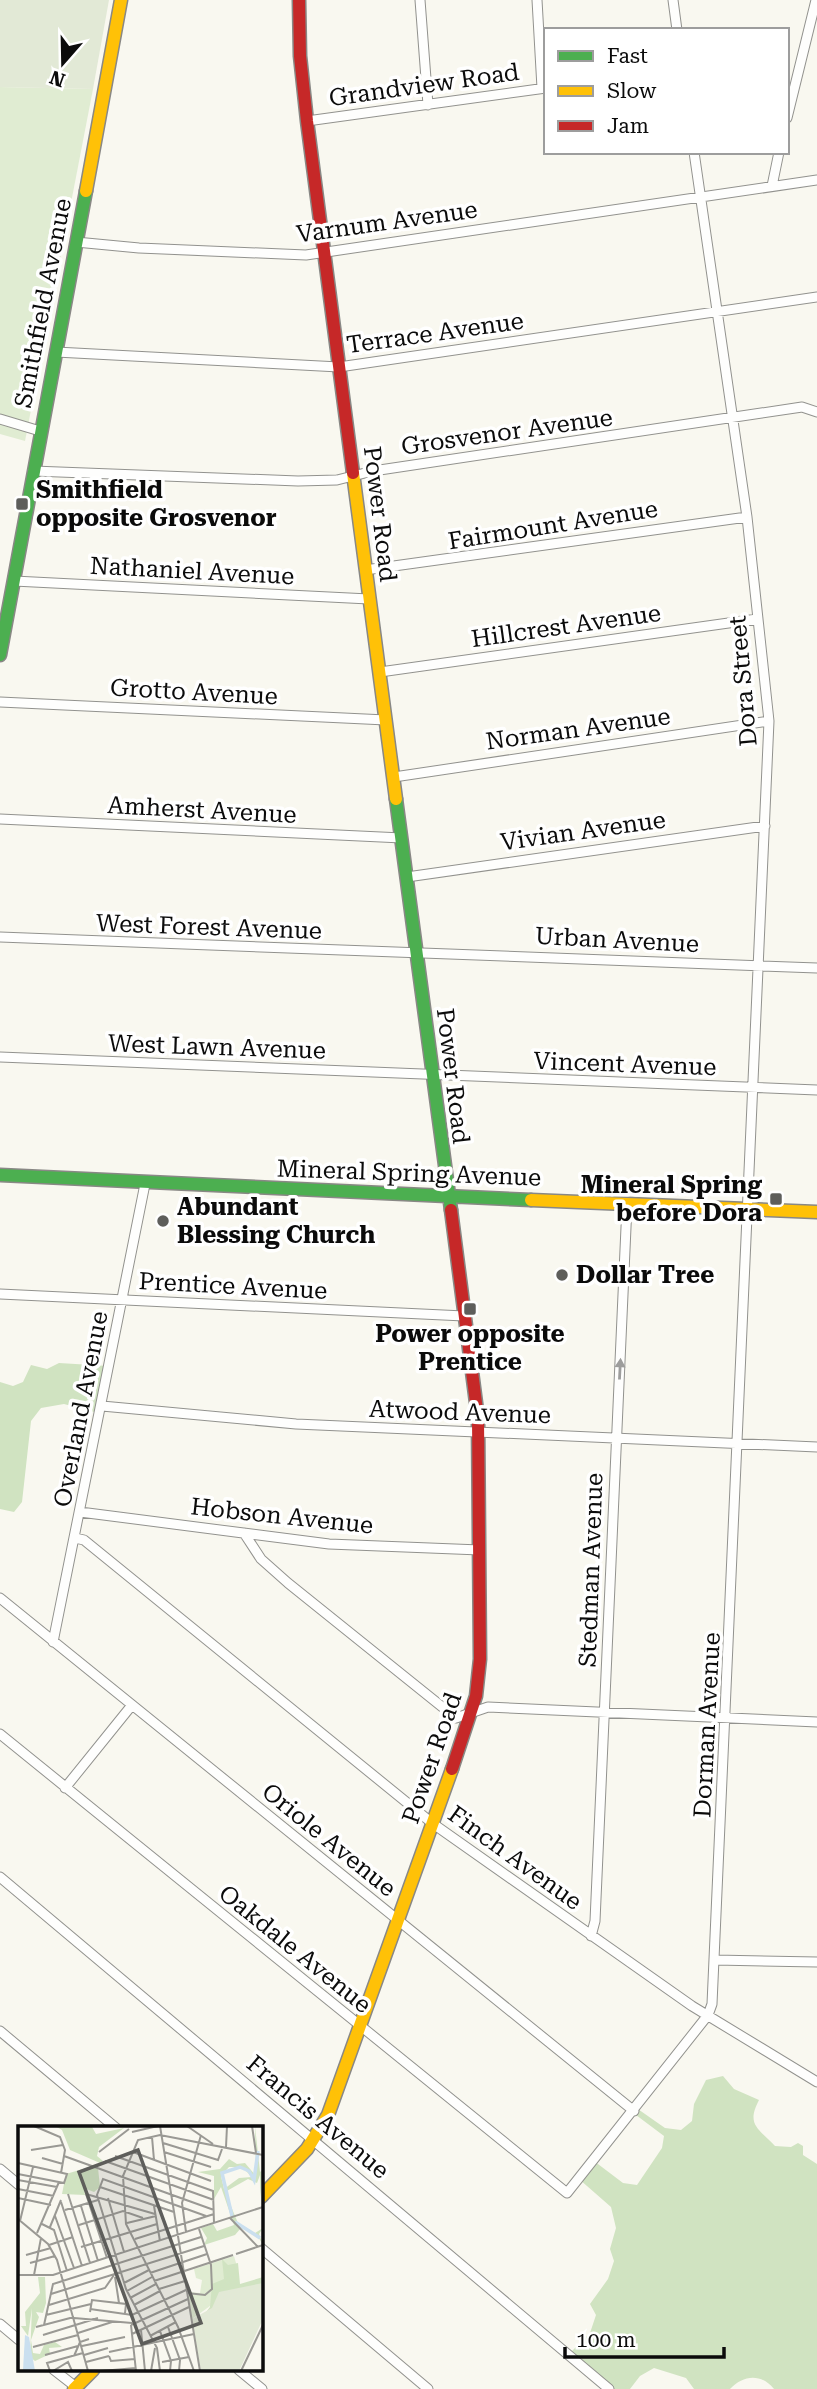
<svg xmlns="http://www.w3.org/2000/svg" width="817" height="2389" font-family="'Roboto Serif',serif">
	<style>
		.green { fill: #e0ecd2 }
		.forest { fill: #d0e3c1 }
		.cemetery { fill: #e2e9d6 }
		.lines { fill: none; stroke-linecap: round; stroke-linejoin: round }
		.street-casing { stroke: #92928e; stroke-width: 11 }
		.fast-casing { stroke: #898885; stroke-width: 15 }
		.slow-casing { stroke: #898885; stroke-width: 15 }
		.jam-casing { stroke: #898885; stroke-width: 15 }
		.street { stroke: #fefefd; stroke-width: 9 }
		.fast { stroke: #4caf50; stroke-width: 12 }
		.slow { stroke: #ffc107; stroke-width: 12 }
		.jam { stroke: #c62828; stroke-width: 12 }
		.oneway { fill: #9d9d9c }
		.poi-dot { fill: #5e5e5b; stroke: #fff; stroke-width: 2.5 }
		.labels { text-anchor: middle; stroke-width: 7; stroke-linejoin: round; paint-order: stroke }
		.street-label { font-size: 24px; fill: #0b0b0b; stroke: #fff }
		.poi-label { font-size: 24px; font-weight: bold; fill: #0b0b0b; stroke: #fff; text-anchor: start }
		.inset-river { fill: none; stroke: #cadfef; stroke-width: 3.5 }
		.inset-road { fill: none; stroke: #9a9994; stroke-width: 2 }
		.view { fill: #5e5e5b; fill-opacity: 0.15; stroke: #5e5e5b; stroke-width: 3.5 }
		.inset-edge { fill: none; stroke: #0b0b0b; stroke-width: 3.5 }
	</style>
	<rect width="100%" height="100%" fill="#f9f8f0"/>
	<path class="green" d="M0 87 93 89 25 441 0 434Z"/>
	<path class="forest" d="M59 1363 108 1366 98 1413 64 1404 41 1408 31 1421 22 1502 14 1512 0 1509V1382L13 1386 23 1382 31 1365 47 1369Z
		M723 2076 734 2089 759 2100C746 2125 758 2128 775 2146L791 2147 798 2143 803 2146V2155L817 2164V2389H774C761 2373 743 2375 730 2389H694L686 2378 654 2368 640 2376 630 2389H613L571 2352 590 2333 596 2315 590 2304 608 2279 614 2261 610 2249 616 2228 611 2207 579 2179 594 2161 623 2183 637 2185 662 2148 664 2136 632 2112 635 2107 665 2128 681 2130 692 2121 694 2104 706 2080Z"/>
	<path class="cemetery" d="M0 0H109L93 89 0 87Z"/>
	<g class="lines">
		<g class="street-casing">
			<path id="street" d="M420 0 428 105
				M537 0 542 88
				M673 0 677 30
				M787 118 816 0
				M307 121 546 88
				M772 186 779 152
				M76 242 139 248 306 255 817 180
				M56 352 339 367 817 297
				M0 419 40 431
				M33 471 298 481 337 480 373 471 802 407 817 412
				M365 570 747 517
				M14 581 369 599
				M380 672 757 619
				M0 702 386 720
				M394 777 769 721
				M0 819 402 838
				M407 877 765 826
				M0 937 817 968
				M0 1057 817 1090
				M0 1294 464 1316
				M102 1406 296 1424 817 1447
				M80 1512 329 1544 480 1550
				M244 1533 261 1559 288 1583 456 1718 488 1707 817 1722
				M75 1538 84 1540 432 1823 692 2006 817 2082
				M0 1598 634 2111
				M53 1642 145 1184
				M0 1734 567 2193 708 2015 712 2004 769 721 747 517 694 152
				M65 1788 132 1705
				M0 1877 609 2389
				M591 1936 595 1921 627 1205
				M715 1960 817 1962
				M0 2031 116 2128
				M0 2169 19 2185
				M261 2248 428 2389
				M0 2324 19 2340
				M54 2370 76 2387
				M239 2370 262 2389"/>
		</g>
		<g class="fast-casing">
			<path id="fast" d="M0 655 86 191
				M396 799 451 1210
				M0 1175 531 1200"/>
		</g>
		<g class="slow-casing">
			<path id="slow" d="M86 191 121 0
				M353 473 396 799
				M531 1200 817 1212
				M261 2197 307 2149 328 2115 452 1769
				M74 2389 93 2370"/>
		</g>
		<g class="jam-casing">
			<path id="jam" d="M299 0 300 56 307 121 353 473
				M451 1210 478 1418 480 1659 476 1696 452 1769"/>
		</g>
		<use href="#street" class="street"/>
		<use href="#fast" class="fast"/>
		<use href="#slow" class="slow"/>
		<use href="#jam" class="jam"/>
	</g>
	<defs><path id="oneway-solid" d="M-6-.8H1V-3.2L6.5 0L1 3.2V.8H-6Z" transform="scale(1.75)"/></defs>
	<use class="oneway" href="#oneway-solid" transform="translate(620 1369) rotate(-87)"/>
	<g class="poi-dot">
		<rect x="15" y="497" width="14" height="14" rx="3.5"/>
		<rect x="769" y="1192" width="14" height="14" rx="3.5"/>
		<circle cx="163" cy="1221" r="7"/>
		<circle cx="562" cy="1275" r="7"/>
		<rect x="463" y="1302" width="14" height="14" rx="3.5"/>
	</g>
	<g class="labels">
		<g class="street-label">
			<text transform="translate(424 85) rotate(-8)" y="8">Grandview Road</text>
			<text transform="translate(387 222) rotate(-8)" y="8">Varnum Avenue</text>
			<text transform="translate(43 303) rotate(-79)" y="8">Smithfield Avenue</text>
			<text transform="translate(435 333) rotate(-8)" y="8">Terrace Avenue</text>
			<text transform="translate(507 432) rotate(-8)" y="8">Grosvenor Avenue</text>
			<text transform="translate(380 514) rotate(83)" y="8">Power Road</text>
			<text transform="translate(553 525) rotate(-9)" y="8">Fairmount Avenue</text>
			<text transform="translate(192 571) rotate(3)" y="8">Nathaniel Avenue</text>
			<text transform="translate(566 626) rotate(-8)" y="8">Hillcrest Avenue</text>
			<text transform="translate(743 681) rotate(-95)" y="8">Dora Street</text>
			<text transform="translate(194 692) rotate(3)" y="8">Grotto Avenue</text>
			<text transform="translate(578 729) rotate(-8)" y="8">Norman Avenue</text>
			<text transform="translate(202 810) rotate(3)" y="8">Amherst Avenue</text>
			<text transform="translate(583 831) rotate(-8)" y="8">Vivian Avenue</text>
			<text transform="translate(209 927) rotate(2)" y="8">West Forest Avenue</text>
			<text transform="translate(617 940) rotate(3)" y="8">Urban Avenue</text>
			<text transform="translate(217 1047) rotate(2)" y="8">West Lawn Avenue</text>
			<text transform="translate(625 1064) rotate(2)" y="8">Vincent Avenue</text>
			<text transform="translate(453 1076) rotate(83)" y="8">Power Road</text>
			<text transform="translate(409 1173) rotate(2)" y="8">Mineral Spring Avenue</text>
			<text transform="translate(233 1286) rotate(3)" y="8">Prentice Avenue</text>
			<text transform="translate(81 1409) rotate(-79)" y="8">Overland Avenue</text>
			<text transform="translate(460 1412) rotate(2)" y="8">Atwood Avenue</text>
			<text transform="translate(282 1516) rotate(6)" y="8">Hobson Avenue</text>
			<text transform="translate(591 1570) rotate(-88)" y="8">Stedman Avenue</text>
			<text transform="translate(707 1725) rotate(-87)" y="8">Dorman Avenue</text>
			<text transform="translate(432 1758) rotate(-71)" y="8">Power Road</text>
			<text transform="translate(329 1840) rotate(39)" y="8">Oriole Avenue</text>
			<text transform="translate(515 1858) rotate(36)" y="8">Finch Avenue</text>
			<text transform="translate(295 1949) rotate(39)" y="8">Oakdale Avenue</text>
			<text transform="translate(318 2117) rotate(40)" y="8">Francis Avenue</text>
		</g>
		<g class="poi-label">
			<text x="36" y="498">Smithfield<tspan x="36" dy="28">opposite Grosvenor</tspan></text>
			<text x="762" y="1193" text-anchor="end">Mineral Spring<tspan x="762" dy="28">before Dora</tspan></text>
			<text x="177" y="1215">Abundant<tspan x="177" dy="28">Blessing Church</tspan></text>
			<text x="576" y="1283">Dollar Tree</text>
			<text x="470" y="1342" text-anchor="middle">Power opposite<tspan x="470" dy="28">Prentice</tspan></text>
		</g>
	</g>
	<g transform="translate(18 2126)">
		<rect width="245" height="245" fill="#f9f8f0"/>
		<path d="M216 130 220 144 217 162 174 193 170 166 182 167 184 154 178 152 176 143Z" fill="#e0ecd2"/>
		<path d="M37 0H78L74 1 78 8 106 2 81 21 79 30 85 35 82 37 52 24 44 4ZM237 0 242 46 245 43 242 71V49L239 57 230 53 207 66 220 97 237 107 245 102 241 108 245 119 239 109 223 102 217 109 186 119 189 112 183 102 195 98 199 105 216 99 203 61 196 73V50L180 46 202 43 211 33 219 38 227 37 238 50ZM211 41H224L234 51 221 52 206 63 203 50ZM75 40 80 42 82 61 76 66 66 62 67 69 44 68 48 48ZM204 133 210 139 220 137 222 158 245 151V159L185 190 192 181 194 158 206 153ZM20 151H27L28 177 25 187 18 186 21 191 13 214 15 227 22 228 26 219 37 216 44 221 31 222 32 228 17 235 12 231 14 182 10 210 3 200H8L7 186 22 167Z" fill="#d0e3c1" fill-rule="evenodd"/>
		<path d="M245 157V193L221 245H183L174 193 194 182 201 166Z" fill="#e2e9d6"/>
		<path d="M7 209 11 211 17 245 5 244Z" fill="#cadfef"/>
		<path class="inset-river" d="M214 90 204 47 222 41 231 45 236 54 240 25M217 96 242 112"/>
		<path class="inset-road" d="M16 0 42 11 47 24 43 47M142 0 182 245M169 0 195 18M234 0 238 27M114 6 140 0M134 11 136 34M145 17 200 34 204 23M208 21 209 0M13 24 45 19M81 26 111 3M115 26 193 55M146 26 193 41M46 30 196 84M97 30 195 65 196 97M24 32 45 38M87 35 196 74M0 37 49 48 46 57 0 48M0 54 39 61M82 61 156 86M0 63 36 70M50 68 72 137M68 68 137 88M68 68 89 132M0 72 33 79M90 72 106 126M43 76 64 140M63 80 80 135M136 80 142 115M47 84 80 74M37 90 56 142M212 92 240 121M0 93 30 118 39 134 70 245M2 95 15 41M109 97 138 90M24 98 36 104 49 145M61 99 105 85 125 92M32 101 43 74M168 106 164 77 183 9M19 107 41 56M117 113 196 88M31 119 55 111M63 121 139 98M218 128 245 119M8 129 33 122M12 137 37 130M132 147 189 128M0 149H35L245 81M16 149 23 112M97 151 101 177M136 155 215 129M106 157 131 144M141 163 167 155M109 165 134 151M169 167 187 169 194 163 193 139 181 103M33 168 186 120M112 172 138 158M31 179 87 162 96 149M116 179 142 165M72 183 114 189 168 164M72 186 74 174 108 178 107 187M28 189 73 178M56 192 114 197M26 199 35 158 183 111M113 199 170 173M113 199 118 245M18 201 56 191M150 201 162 234 161 245M123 204 127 245M142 205 153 235 152 245M60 207 94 196M114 208 171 181M25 209 80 192M132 210 158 196M64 220 107 211M15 221 60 209M91 226 176 208M27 229 60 220M66 229 90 222M56 230 62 216 71 213M91 230 93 235 117 233M68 236 91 230M144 236 171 231M32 245 29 237 65 227M35 245 50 236 54 245M83 245 118 242M133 245 137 222M142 245 139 222 108 163 79 69 85 53 188 90M176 245 160 201 108 98 105 50 120 14 142 9 245 29M223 245 245 199"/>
		<path class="view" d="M120 24 183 197 124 218 61 46Z"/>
		<rect width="245" height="245" class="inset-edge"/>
	</g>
	<rect x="544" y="28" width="245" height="126" fill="#ffffff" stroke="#9d9d9d" stroke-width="2"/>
	<rect x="558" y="51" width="35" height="10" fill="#4caf50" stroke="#9d9d9d" stroke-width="2"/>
	<text x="607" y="63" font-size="21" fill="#0b0b0b">Fast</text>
	<rect x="558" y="86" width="35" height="10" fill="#ffc107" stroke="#9d9d9d" stroke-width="2"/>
	<text x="607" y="98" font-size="21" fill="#0b0b0b">Slow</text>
	<rect x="558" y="121" width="35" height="10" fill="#c62828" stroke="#9d9d9d" stroke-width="2"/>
	<text x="607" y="133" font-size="21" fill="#0b0b0b">Jam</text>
	<g transform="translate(63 63) rotate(200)" stroke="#ffffff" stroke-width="5" paint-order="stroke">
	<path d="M0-5L12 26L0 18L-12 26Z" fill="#0b0b0b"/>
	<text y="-10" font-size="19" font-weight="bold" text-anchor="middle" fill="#0b0b0b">N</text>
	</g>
	<path d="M565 2347v10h159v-10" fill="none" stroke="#0b0b0b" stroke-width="3.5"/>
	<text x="576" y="2347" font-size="21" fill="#0b0b0b" stroke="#ffffff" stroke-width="5" paint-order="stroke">100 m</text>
</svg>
